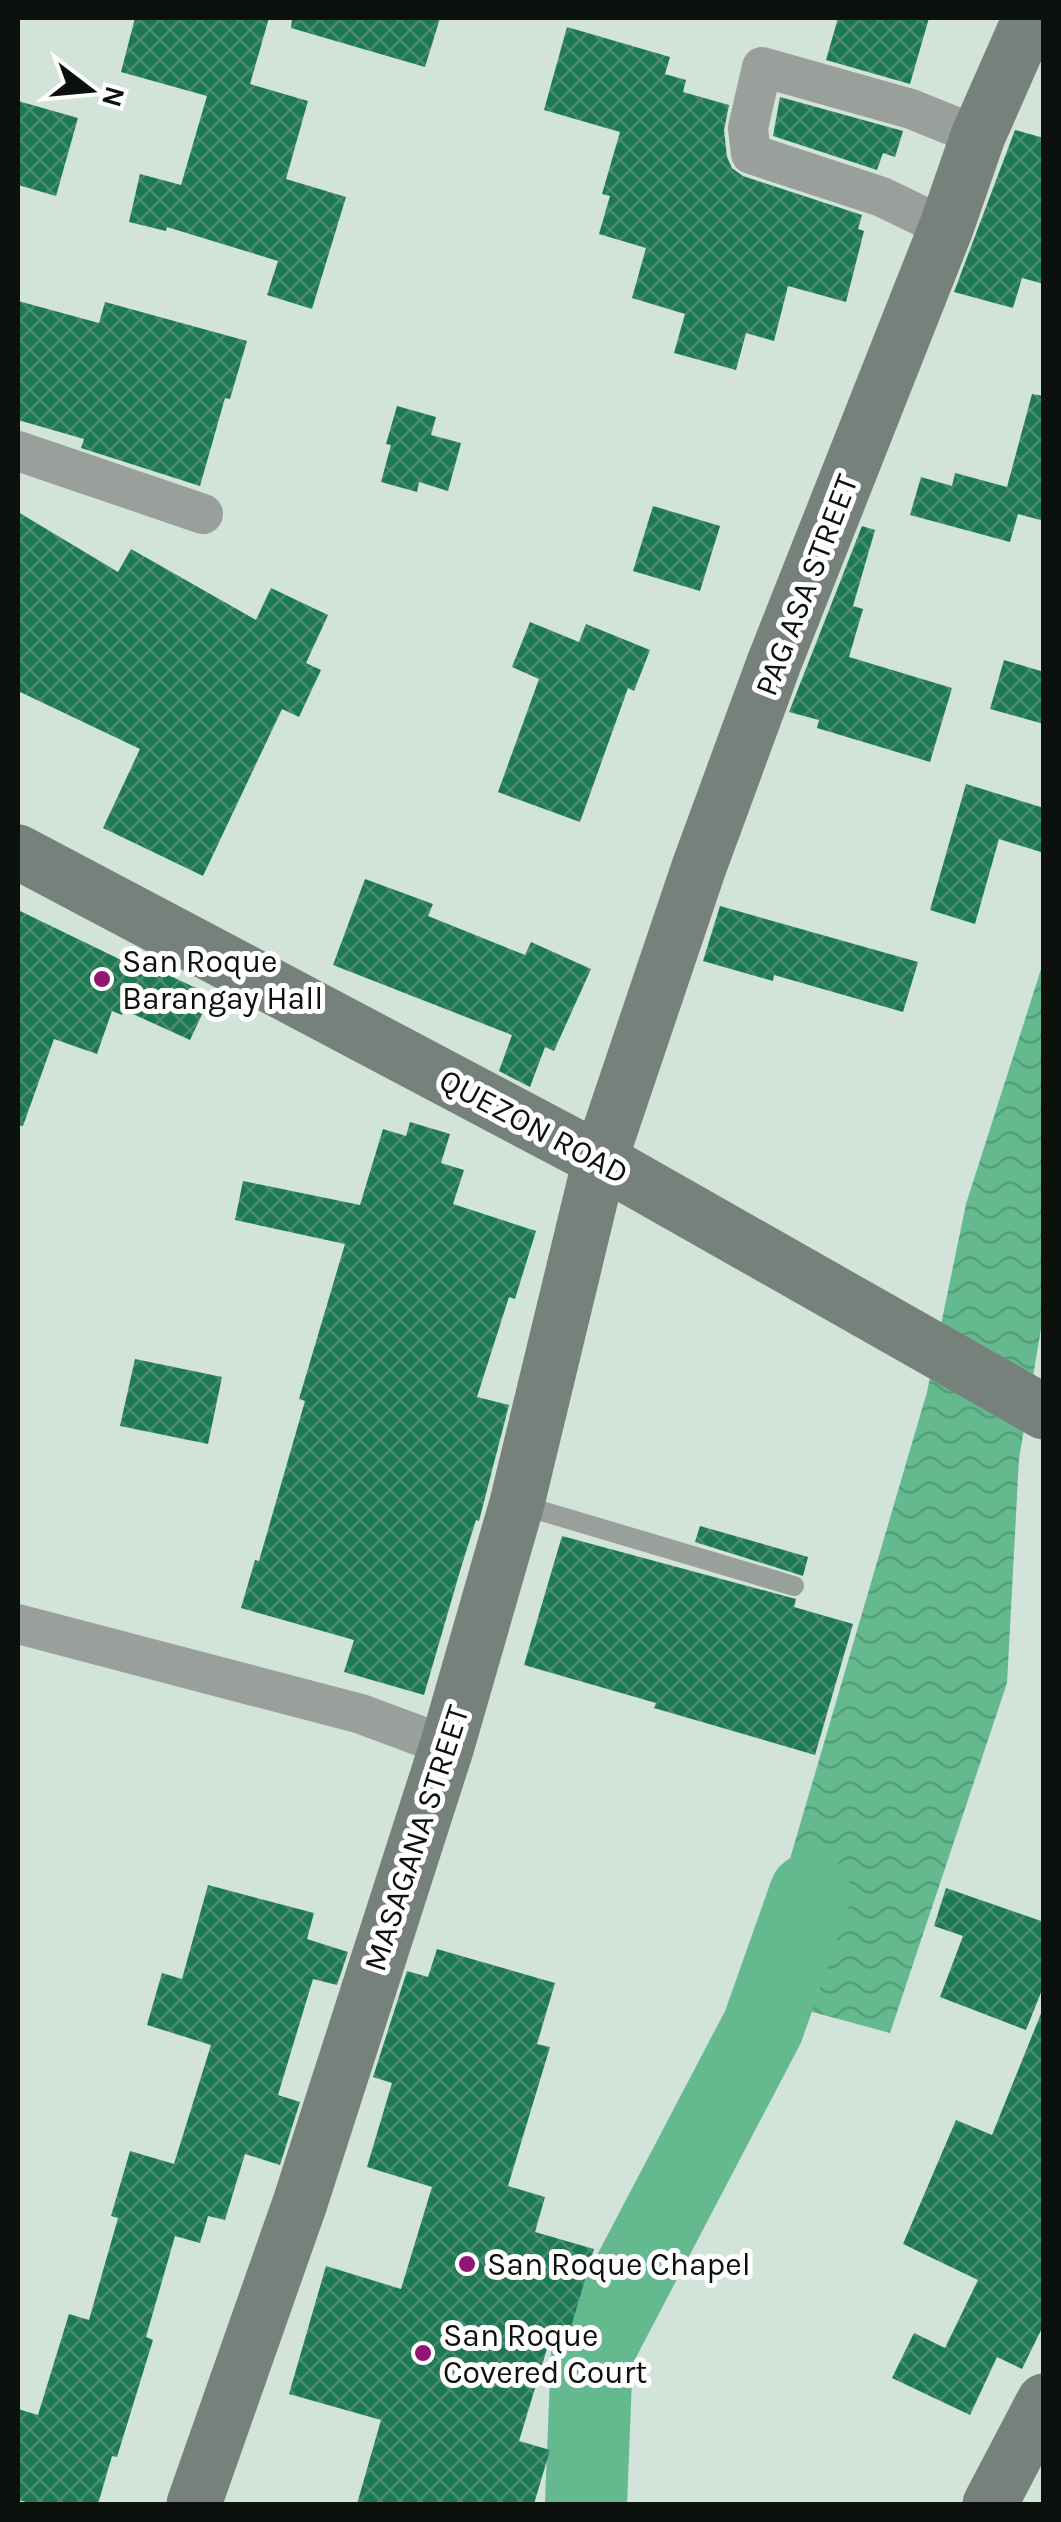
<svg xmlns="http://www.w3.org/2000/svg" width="1061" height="2522" font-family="Karla,sans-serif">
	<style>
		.water { fill: url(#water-waves) }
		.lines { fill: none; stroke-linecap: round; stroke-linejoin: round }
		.river { stroke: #64b98f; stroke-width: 82 }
		.building { fill: url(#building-cross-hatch) }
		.lane { stroke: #99a09c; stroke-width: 20 }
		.street { stroke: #99a09c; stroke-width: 40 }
		.secondary { stroke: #77817b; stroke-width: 55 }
		.poi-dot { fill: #911673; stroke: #fff; stroke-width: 4 }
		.labels { text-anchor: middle; stroke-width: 10; stroke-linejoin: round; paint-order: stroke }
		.street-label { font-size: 32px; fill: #0c110e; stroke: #fff }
		.poi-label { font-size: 32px; fill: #0c110e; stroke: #fff; text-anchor: start }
	</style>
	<defs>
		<pattern id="water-waves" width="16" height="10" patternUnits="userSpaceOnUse" patternTransform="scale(2.5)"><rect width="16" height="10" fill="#64b98f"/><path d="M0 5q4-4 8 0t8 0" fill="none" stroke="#569e7a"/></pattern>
		<pattern id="building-cross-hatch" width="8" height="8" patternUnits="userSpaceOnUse" patternTransform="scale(2.5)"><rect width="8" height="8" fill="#1d7953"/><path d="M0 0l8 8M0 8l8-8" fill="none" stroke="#4b8c71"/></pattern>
	</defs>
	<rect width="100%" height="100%" fill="#d2e3d9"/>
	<path class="water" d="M1043 963V1317L1019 1459 1007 1683 890 2033 750 1995 927 1392 966 1204Z"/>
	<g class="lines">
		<path class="river" d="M586 2504 592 2353 763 2027 810 1894"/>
	</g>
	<path class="building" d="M135 18H269L250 84 308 101 286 179 346 197 312 309 267 295 278 261 167 227 166 231 129 222 140 174 181 185 207 96 121 72Z
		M292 18H440L425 67 291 28Z
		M838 18H929L910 84 826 60Z
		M567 27 670 57 665 74 686 80 683 92 729 105 724 130 727 157 732 168 743 176 862 215 858 229 864 231 846 302 788 286 774 341 746 333 736 370 674 353 685 314 632 298 646 248 599 234 610 196 602 194 620 132 544 110Z
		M780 97 903 131 895 157 883 153 877 170 773 136Z
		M18 101 78 118 56 196 18 185Z
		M1015 130 1044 138V284L1022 278 1013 308 954 292Z
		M18 301 99 323 105 302 247 341 230 399 225 398 200 486 81 448 84 439 18 420Z
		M1032 394 1044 396V521L1018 514 1010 542 910 515 921 477 952 486 955 473 1007 487Z
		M397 406 436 417 431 435 461 443 448 491 419 482 417 492 381 482 391 445 386 444Z
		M653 506 720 526 700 591 633 571Z
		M18 512 118 572 131 549 256 620 271 588 328 615 306 663 321 670 299 717 282 709 203 876 103 828 140 749 18 691Z
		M862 526 875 530 853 606 863 609 849 657 952 688 930 762 817 728 819 720 789 712Z
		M530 622 579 642 586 624 650 650 634 691 628 688 580 822 498 792 539 679 512 667Z
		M1004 660 1044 672V724L990 709Z
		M966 784 1044 808V853L999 839 975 924 930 910Z
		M365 879 433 904 428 916 525 955 531 942 591 969 554 1051 545 1047 530 1087 499 1071 512 1035 333 965Z
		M720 906 918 962 903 1012 774 975 773 981 703 961Z
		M18 910 146 972 149 966 211 995 190 1040 124 1010 122 1015 112 1011 97 1054 54 1039 23 1126 18 1125Z
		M410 1122 450 1134 441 1163 464 1170 453 1204 536 1231 515 1299 509 1297 477 1397 509 1405 479 1521 476 1520 460 1571 424 1695 344 1672 354 1640 241 1608 255 1560 259 1561 305 1401 299 1399 345 1244 235 1220 243 1181 360 1205 383 1129 406 1136Z
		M135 1359 222 1377 208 1444 120 1426Z
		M700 1526 808 1557 803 1576 695 1542Z
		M562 1536 796 1599 794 1607 853 1624 815 1755 654 1708 656 1703 524 1665Z
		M208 1885 314 1913 307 1939 348 1952 337 1985 313 1979 278 2095 300 2102 280 2165 245 2154 225 2220 208 2216 200 2243 175 2236 146 2337 153 2340 117 2457 112 2456 98 2504H34L18 2500V2409L38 2415 69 2314 89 2320 118 2218 111 2216 130 2151 174 2164 211 2045 147 2025 162 1973 182 1979Z
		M946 1888 1044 1922V1985L1026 2030 940 1997 963 1936 934 1926Z
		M437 1949 555 1983 537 2044 550 2047 508 2186 545 2197 535 2232 594 2249 569 2334 553 2329 519 2441 550 2450 534 2504H357L381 2420 289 2394 326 2266 401 2289 432 2187 367 2167 392 2083 373 2077 407 1971 428 1977Z
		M1042 2011 1044 2324 1022 2369 997 2357 970 2415 892 2378 914 2333 945 2348 978 2280 903 2244 956 2120 992 2135Z"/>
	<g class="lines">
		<path class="lane" d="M518 1504 794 1586"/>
		<path class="street" d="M946 228 882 197 751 154 748 128 762 67 911 109 978 136
			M18 451 203 514
			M18 1624 361 1714 447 1746"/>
		<path class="secondary" d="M18 852 600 1160 1044 1412
			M194 2504 300 2203 447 1746 517 1503 600 1160 699 867 774 663 946 228 978 136 1030 18
			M990 2504 1044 2401"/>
	</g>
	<g class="poi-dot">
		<circle cx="102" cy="979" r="10"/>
		<circle cx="467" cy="2264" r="10"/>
		<circle cx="423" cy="2353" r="10"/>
	</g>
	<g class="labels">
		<g class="street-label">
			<text transform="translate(806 585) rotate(-69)" y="11">PAG ASA STREET</text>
			<text transform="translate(534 1126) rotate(28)" y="11">QUEZON ROAD</text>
			<text transform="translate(416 1838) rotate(-72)" y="11">MASAGANA STREET</text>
		</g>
		<g class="poi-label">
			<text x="122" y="972">San Roque<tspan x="122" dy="37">Barangay Hall</tspan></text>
			<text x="487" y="2275">San Roque Chapel</text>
			<text x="443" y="2346">San Roque<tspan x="443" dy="37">Covered Court</tspan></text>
		</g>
	</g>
	<rect width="1061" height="2522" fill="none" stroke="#0c110e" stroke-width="40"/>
	<g transform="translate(90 90) rotate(106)" stroke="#ffffff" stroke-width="8" paint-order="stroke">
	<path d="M0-8L18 38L0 25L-18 38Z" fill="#0c110e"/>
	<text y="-15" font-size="28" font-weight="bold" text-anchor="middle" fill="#0c110e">N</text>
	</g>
</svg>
